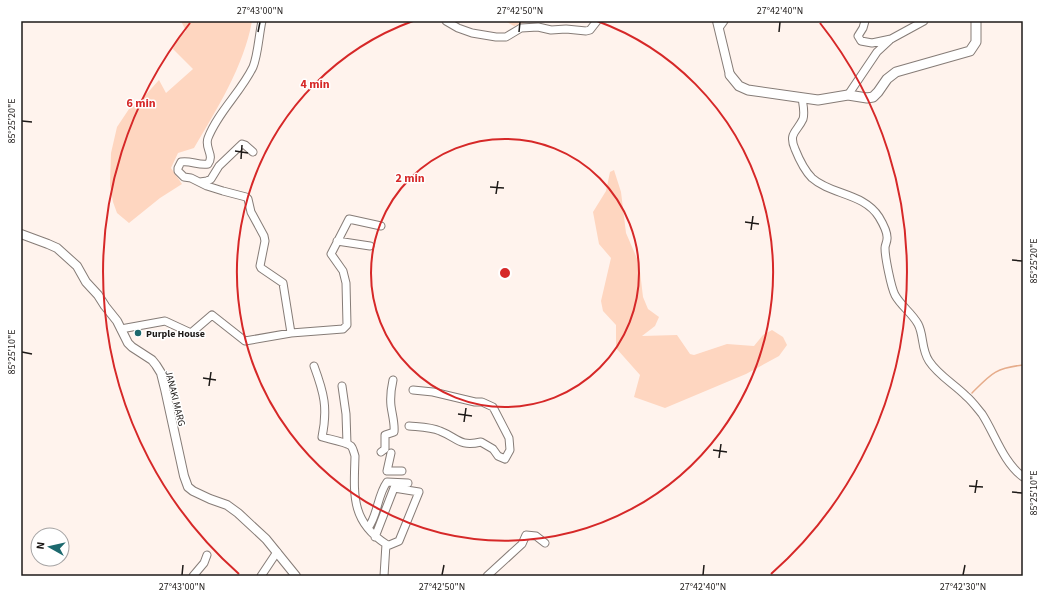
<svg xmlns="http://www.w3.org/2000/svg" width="1044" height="597" font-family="'Source Sans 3',sans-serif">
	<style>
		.green { fill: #fed6c0 }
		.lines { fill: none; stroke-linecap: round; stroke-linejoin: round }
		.stream { stroke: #e6ac8b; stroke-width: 1.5 }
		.minor-casing { stroke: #867c77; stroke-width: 9 }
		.tertiary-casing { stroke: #867c77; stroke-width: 10 }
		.secondary-casing { stroke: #867c77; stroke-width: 11 }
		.minor { stroke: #fff; stroke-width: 7 }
		.tertiary { stroke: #fff; stroke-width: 8 }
		.secondary { stroke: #fff; stroke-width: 9 }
		.ticks { fill: none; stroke: #1e1a18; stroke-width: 1.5 }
		.ring { fill: none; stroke: #d62828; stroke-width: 2 }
		.poi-dot { fill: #1c696e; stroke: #fff; stroke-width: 1.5 }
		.labels { text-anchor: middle; stroke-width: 3; stroke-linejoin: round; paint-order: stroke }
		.poi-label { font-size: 10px; font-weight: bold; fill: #1e1a18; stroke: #fff; text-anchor: start }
		.street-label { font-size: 10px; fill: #1e1a18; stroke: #fff }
		.centre { fill: #d62828; stroke: #fff; stroke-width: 2 }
		.ring-label { font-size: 12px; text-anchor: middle; font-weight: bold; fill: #d62828; stroke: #fff; stroke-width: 3; stroke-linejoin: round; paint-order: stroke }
		.neatline { fill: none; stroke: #1e1a18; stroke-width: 1.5 }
		.ticks-label { font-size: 10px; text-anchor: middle; fill: #1e1a18 }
	</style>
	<rect width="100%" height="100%" fill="#fff3ed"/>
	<path class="green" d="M181 21H252C244 66 217 109 194 148L178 153 171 168 182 184 160 198 129 223 117 213 113 202 110 185 111 153 117 127 129 109 142 99 159 80 166 93 193 69 173 49 176 40 186 31Z
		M505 21H530L514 26Z
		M614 170 621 192 626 233 639 263 643 297 648 309 659 317 655 326 642 336 677 335 690 354 694 355 727 344 754 346 763 335 772 330 783 337 787 345 779 356 746 374 665 408 634 397 640 375 616 348V325L603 311 601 301 611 258 599 244 593 212 606 191 610 172Z"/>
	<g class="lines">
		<path class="stream" d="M972 393C991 374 995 368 1023 365"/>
		<g class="minor-casing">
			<path id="minor" d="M262 21C259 34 258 55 253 67 241 92 218 112 208 138 204 148 215 155 208 164 199 166 190 160 181 162L178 168V171L184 177 191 178 207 186 223 191 246 197 248 199 251 212 264 236 265 241 260 266 261 268 283 283 291 333
				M446 21 458 28 472 33 496 37H506L521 28 538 27 551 30 566 29 586 31 590 30 597 21
				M865 21 863 28 858 36 861 41 872 43 891 39
				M719 28 724 21
				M848 95 877 52 891 39 924 21
				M802 98C803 105 805 112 803 119 797 132 788 133 795 149 799 159 804 170 812 178 831 195 864 193 879 217 882 222 888 232 887 239 887 242 885 245 885 248 885 257 891 287 895 295 901 306 912 313 918 324 924 335 921 349 929 361 938 375 954 384 966 396 972 401 977 408 982 414 995 434 1003 462 1023 477
				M200 182 207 181 211 179 219 166 242 144 245 145 253 152
				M337 241 370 246
				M121 329 165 321 191 333 212 315 245 341 291 333 343 329 347 325 346 283 343 271 331 254 349 219 381 226
				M314 366C324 393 328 408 322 437 329 439 346 442 351 446 353 448 354 453 355 456 354 493 350 521 386 544L384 576
				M342 386 346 414 347 444
				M409 426C419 427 431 427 440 431 458 438 459 447 481 442L493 449 498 456 505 459 510 450 509 438 493 407 482 402H475L433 392 413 390
				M381 452 385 449V435L394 432C395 424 392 414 391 406 390 397 391 389 393 380
				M391 453 387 471H402
				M368 528C378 515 377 496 387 482L408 483
				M375 537 394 488 419 492 399 541 387 546
				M193 576 204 563 207 555
				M261 576 277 552
				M487 576 522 544 526 535 536 536 545 543"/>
		</g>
		<g class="tertiary-casing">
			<path id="tertiary" d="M717 21 730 75
				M21 234 48 244 57 248 77 266 86 282 98 295 105 306 117 321 128 343 132 347 152 360 156 365 161 373 165 389 184 476 188 487 193 491 210 499 227 505 238 513 266 539 296 576"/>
		</g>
		<g class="secondary-casing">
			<path id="secondary" d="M730 75 739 86 748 90 818 100 848 95 867 98 873 97 878 92 887 79 896 72 970 51 976 42V21"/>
		</g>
		<use href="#minor" class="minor"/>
		<use href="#tertiary" class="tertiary"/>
		<use href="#secondary" class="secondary"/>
	</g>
	<path class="ticks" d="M258 32 260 22M519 32 520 22M779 32 780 22M22 121 32 122M235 151 248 153M241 159 242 145M490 187 504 188M496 194 498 181M745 222 759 224M751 230 753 216M1012 260 1022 261M22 352 32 354M203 378 216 380M209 386 211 372M458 414 472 416M464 422 466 408M713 450 727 452M719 458 721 444M969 486 983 487M1012 492 1022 493M975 493 977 480M182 575 183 565M442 575 444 565M703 575 704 565M963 575 965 565"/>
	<g class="ring">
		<circle cx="505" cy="273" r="134"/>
		<path d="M597 21A268 268 0 1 1 413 21"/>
		<path d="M239 574A402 402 0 0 1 190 23M820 23A402 402 0 0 1 771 574"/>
	</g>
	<circle class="poi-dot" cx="138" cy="333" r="4"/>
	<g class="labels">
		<g class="poi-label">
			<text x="146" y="337">Purple House</text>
		</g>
		<g class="street-label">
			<text transform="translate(176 398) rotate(76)" y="4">JANAKI MARG</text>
		</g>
	</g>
	<circle cx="505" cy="273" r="6" class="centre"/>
	<g class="ring-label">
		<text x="315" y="88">4 min</text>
		<text x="141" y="107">6 min</text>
		<text x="410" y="182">2 min</text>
	</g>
	<rect width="1044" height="597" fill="none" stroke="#ffffff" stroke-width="44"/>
	<g transform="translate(50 547) rotate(278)"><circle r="19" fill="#ffffff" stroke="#a5a3a3"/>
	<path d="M0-3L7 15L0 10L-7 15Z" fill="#1c696e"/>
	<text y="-6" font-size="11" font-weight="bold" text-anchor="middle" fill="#1e1a18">N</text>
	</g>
	<rect x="22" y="22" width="1000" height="553" class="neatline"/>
	<g class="ticks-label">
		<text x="260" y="14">27°43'00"N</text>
		<text x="520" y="14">27°42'50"N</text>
		<text x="780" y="14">27°42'40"N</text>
		<text transform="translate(11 121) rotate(-90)" y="4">85°25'20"E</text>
		<text transform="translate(1033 261) rotate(-90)" y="4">85°25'20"E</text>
		<text transform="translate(11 352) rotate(-90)" y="4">85°25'10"E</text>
		<text transform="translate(1033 493) rotate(-90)" y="4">85°25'10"E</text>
		<text x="182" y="590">27°43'00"N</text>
		<text x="442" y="590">27°42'50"N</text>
		<text x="703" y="590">27°42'40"N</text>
		<text x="963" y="590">27°42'30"N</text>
	</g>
</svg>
